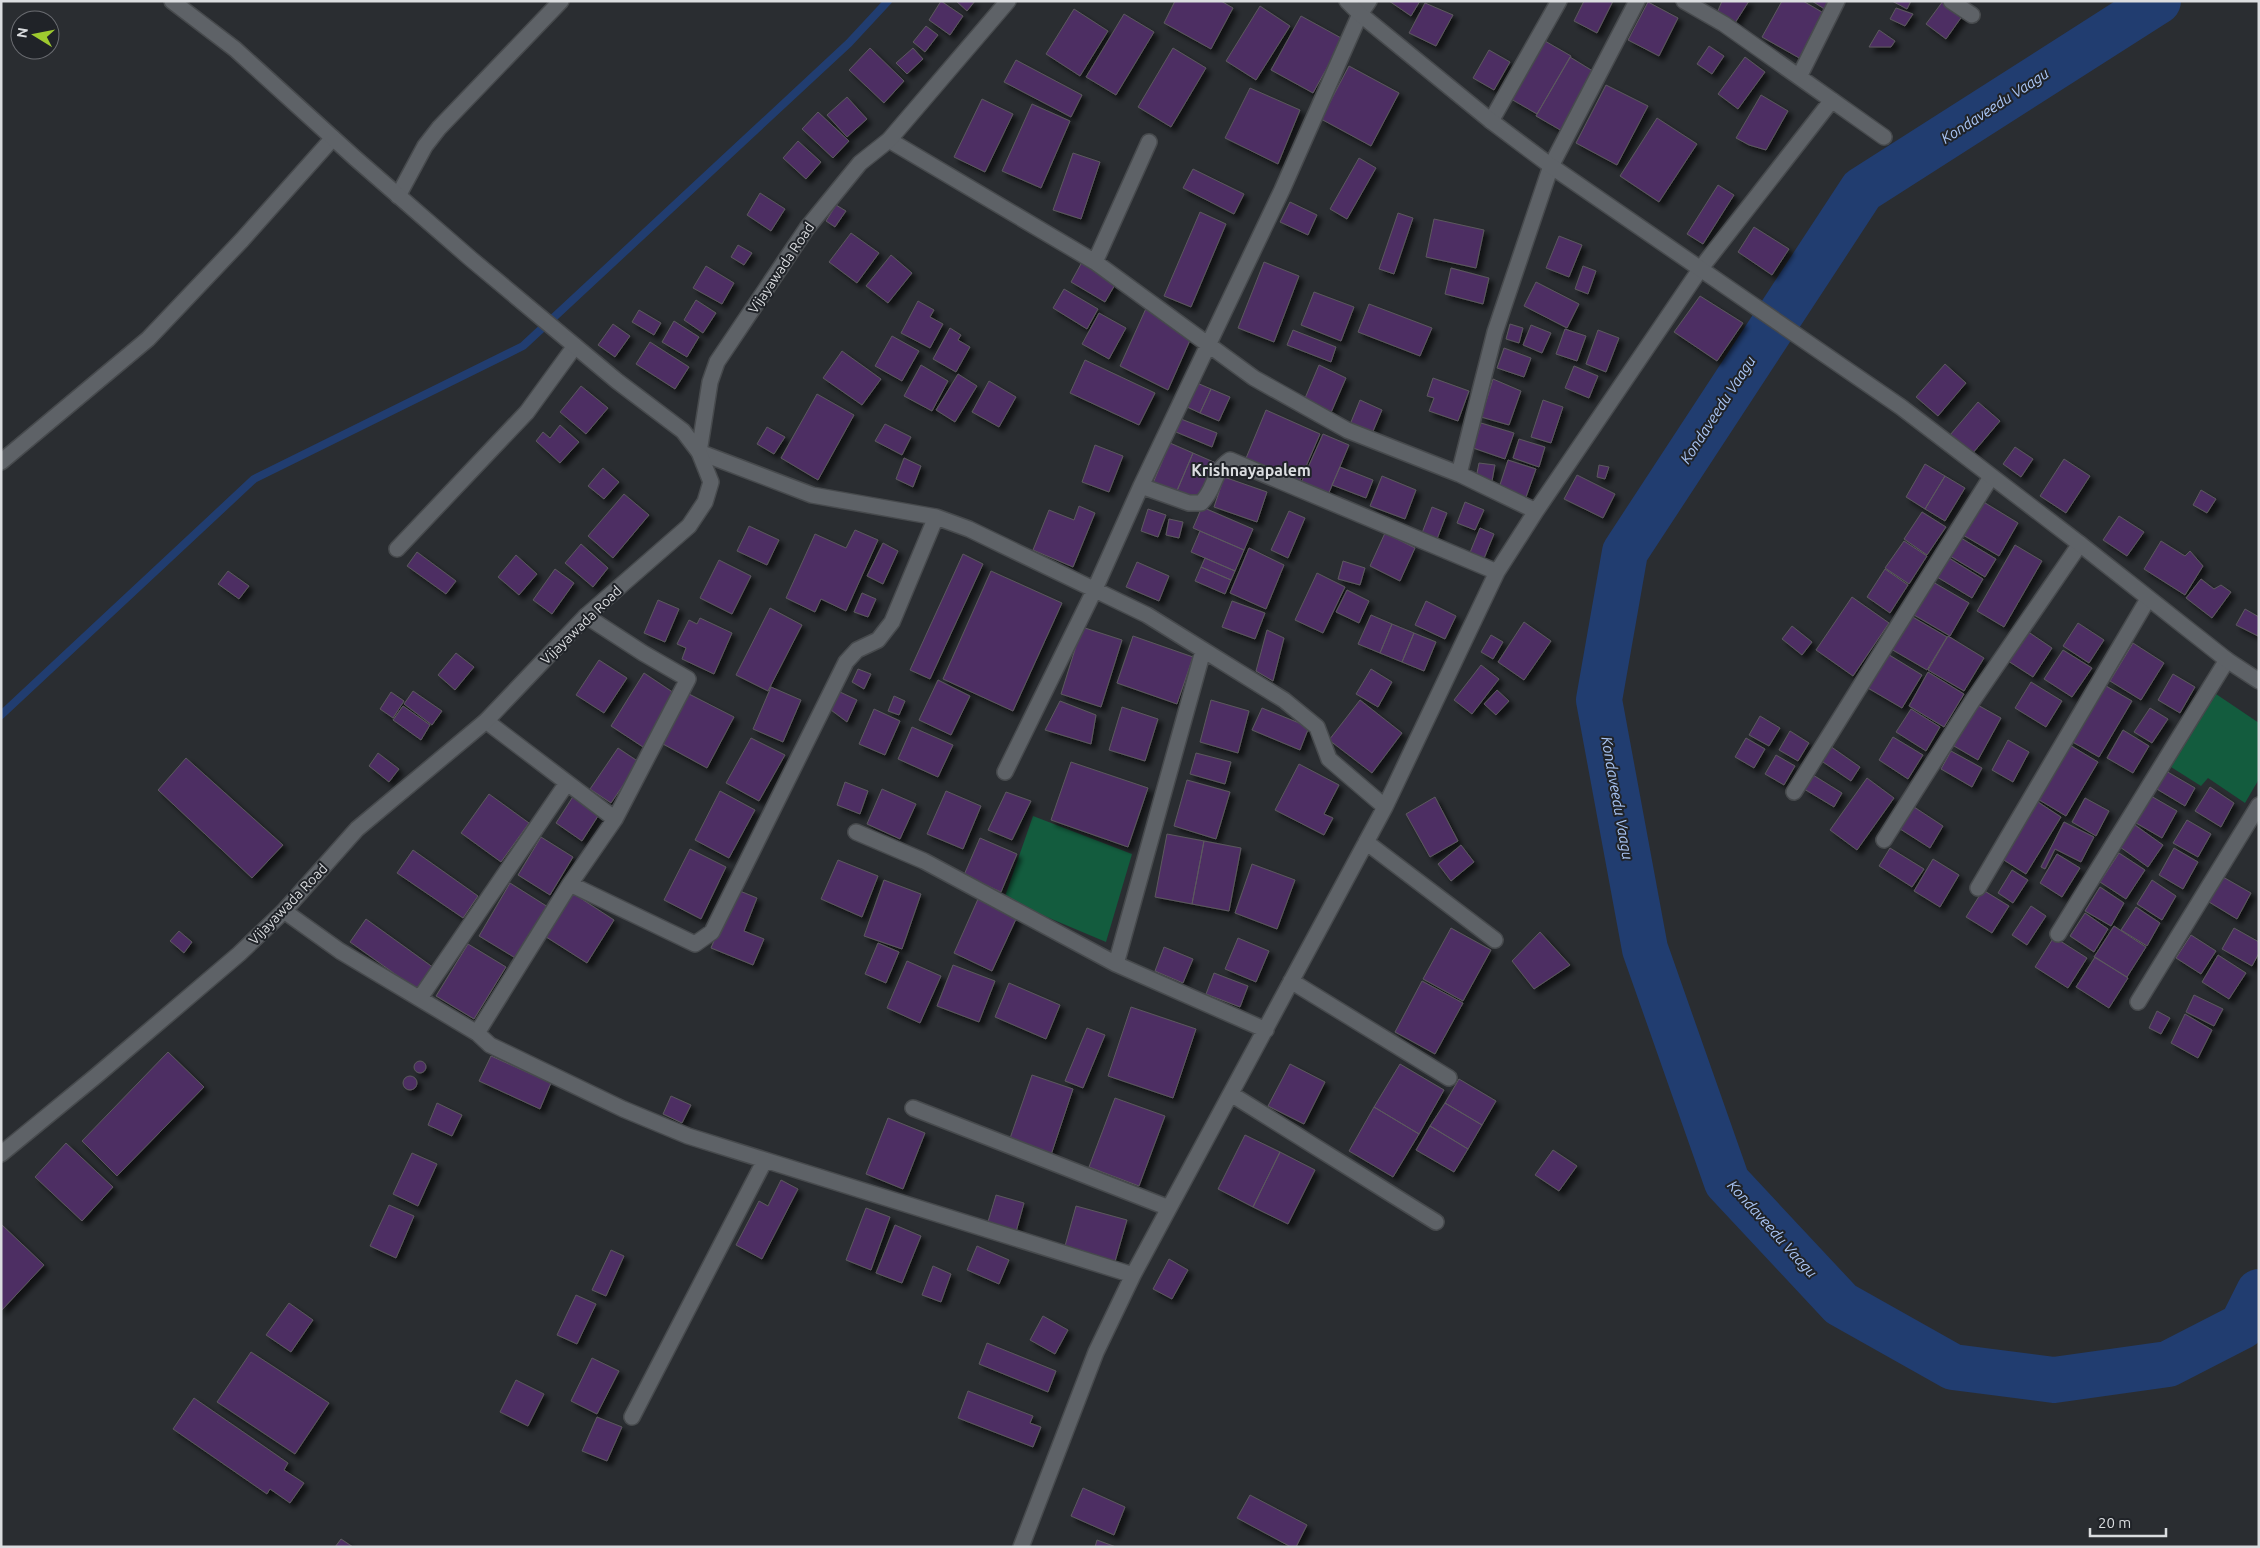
<svg xmlns="http://www.w3.org/2000/svg" width="2260" height="1548" font-family="Ubuntu,sans-serif">
	<style>
		.green { fill: #135c3e }
		.lines { fill: none; stroke-linecap: round; stroke-linejoin: round }
		.stream { stroke: #213d70; stroke-width: 8 }
		.river { stroke: #213d70; stroke-width: 46 }
		.building { fill: #4e2f63; stroke: #5c595e; filter: url(#shadow) }
		.street-casing { stroke: #474a4d; stroke-width: 18 }
		.secondary-casing { stroke: #474a4d; stroke-width: 18 }
		.street { stroke: #5e6267; stroke-width: 15 }
		.secondary { stroke: #5e6267; stroke-width: 15 }
		.labels { text-anchor: middle; stroke-width: 4; stroke-linejoin: round; paint-order: stroke }
		.street-label { font-size: 14px; fill: #dbdde0; stroke: #202328 }
		.water-label { font-size: 15px; font-style: italic; fill: #aac6f6; stroke: #202328 }
		.quarter-label { font-size: 16px; font-weight: bold; fill: #dbdde0; stroke: #202328 }
	</style>
	<defs>
		<filter id="shadow"><feDropShadow dx="4.5" dy="4.5" stdDeviation="2.5" flood-color="#0009"/></filter>
	</defs>
	<rect width="100%" height="100%" fill="#2a2d31"/>
	<path class="green" d="M2216 694 2259 723V779L2245 803 2208 778 2201 786 2171 767Z
		M1033 816 1132 854 1106 942 1004 899Z"/>
	<g class="lines">
		<path class="stream" d="M1 715 254 479 523 346 849 43 888 1"/>
		<path class="river" d="M2158 1 1862 190 1625 552 1599 700 1645 949 1727 1182 1841 1304 1953 1367 2054 1380 2168 1364 2242 1326 2259 1292"/>
	</g>
	<path class="building" d="M941 1 963 16 950 35 929 20Z
		M956 1H975L967 11Z
		M1175 1H1221L1233 8 1211 49 1164 23Z
		M1389 1H1420L1411 16Z
		M1584 1H1613L1597 33 1574 21Z
		M1722 1H1749L1735 23 1717 13Z
		M1782 1H1803L1827 15 1801 59 1762 37Z
		M1812 1H1830L1826 10Z
		M1892 1H1911L1907 9Z
		M1943 1 1963 15 1946 39 1926 24Z
		M1648 2 1678 18 1659 56 1628 40Z
		M1425 3 1453 15 1436 46 1409 33Z
		M1260 6 1290 26 1256 80 1226 61Z
		M1896 8 1913 14 1905 26 1890 19Z
		M1074 9 1108 31 1080 76 1046 54Z
		M1124 14 1154 32 1116 95 1086 77Z
		M1301 16 1343 39 1313 93 1271 70Z
		M926 26 938 35 925 52 913 42Z
		M1879 30 1895 41 1891 47H1869Z
		M1545 41 1571 56 1537 114 1511 99Z
		M1709 46 1724 56 1712 74 1697 64Z
		M870 48 904 81 884 103 849 70Z
		M913 48 923 59 907 74 896 63Z
		M1173 48 1206 68 1171 127 1138 107Z
		M1489 50 1510 62 1494 90 1473 78Z
		M1570 57 1596 73 1562 131 1536 116Z
		M1745 57 1765 72 1738 109 1718 94Z
		M1016 60 1082 95 1071 117 1004 82Z
		M1349 66 1399 93 1371 146 1321 119Z
		M1606 85 1648 106 1617 165 1576 143Z
		M1250 88 1300 110 1278 164 1225 138Z
		M1761 95 1788 111 1766 150 1749 145 1736 138Z
		M847 97 867 119 847 137 827 115Z
		M982 99 1013 114 985 172 954 157Z
		M1032 104 1070 121 1041 188 1002 171Z
		M818 112 849 141 833 158 802 129Z
		M1657 118 1697 144 1659 202 1620 176Z
		M798 141 821 162 806 179 783 158Z
		M1073 153 1100 162 1081 219 1053 210Z
		M1359 158 1376 168 1347 219 1330 209Z
		M1193 169 1244 194 1234 214 1183 188Z
		M1718 185 1734 195 1703 244 1687 234Z
		M760 193 785 209 771 231 747 215Z
		M1290 202 1317 215 1308 235 1280 222Z
		M836 205 846 211 835 227 826 221Z
		M1200 212 1226 224 1191 307 1164 296Z
		M1398 213 1413 218 1394 274 1379 269Z
		M1434 219 1484 230 1476 268 1426 257Z
		M1754 227 1789 249 1772 275 1738 252Z
		M851 233 879 253 857 283 829 262Z
		M1559 236 1582 245 1569 277 1546 268Z
		M738 245 752 253 744 265 731 257Z
		M891 255 912 273 888 303 866 286Z
		M1082 262 1116 283 1105 302 1071 282Z
		M1264 262 1299 276 1274 342 1238 328Z
		M706 266 734 283 722 304 693 288Z
		M1583 266 1596 271 1588 294 1575 289Z
		M1451 268 1489 278 1483 304 1445 294Z
		M1536 282 1579 304 1567 328 1524 306Z
		M1064 289 1098 309 1087 329 1053 308Z
		M1314 292 1354 307 1341 341 1301 325Z
		M1700 296 1743 323 1717 361 1674 332Z
		M696 300 716 313 703 333 684 320Z
		M918 301 934 310 930 317 943 324 930 348 901 333Z
		M1148 304 1191 338 1168 390 1120 366Z
		M1369 304 1432 328 1420 356 1358 332Z
		M639 310 661 323 654 335 632 322Z
		M1099 313 1126 328 1109 359 1082 344Z
		M674 321 699 337 687 357 662 342Z
		M613 324 630 336 615 357 598 345Z
		M1510 324 1523 328 1519 343 1506 339Z
		M1531 325 1551 333 1542 353 1523 345Z
		M950 328 961 335 958 340 970 347 956 372 933 359Z
		M1565 329 1586 336 1577 361 1556 354Z
		M1293 330 1336 347 1331 362 1287 345Z
		M1598 330 1619 338 1606 372 1586 364Z
		M892 336 919 351 902 381 875 366Z
		M650 342 689 367 675 389 636 364Z
		M1504 348 1531 358 1524 377 1497 368Z
		M842 351 881 379 862 405 823 378Z
		M1085 360 1155 393 1139 425 1070 393Z
		M1945 364 1966 383 1938 416 1916 397Z
		M921 365 948 381 932 411 904 396Z
		M1319 365 1346 378 1330 415 1303 403Z
		M1574 366 1598 376 1589 398 1565 388Z
		M958 374 977 386 955 422 936 410Z
		M1433 378 1469 391 1458 421 1429 411 1434 398 1427 396Z
		M1493 379 1521 391 1509 425 1481 417Z
		M989 381 1016 397 999 427 972 412Z
		M1197 383 1211 389 1200 413 1187 407Z
		M581 386 608 408 586 434 560 412Z
		M1211 389 1230 397 1219 421 1200 413Z
		M817 394 854 415 818 480 781 458Z
		M1360 400 1382 410 1371 436 1349 427Z
		M1543 400 1563 407 1551 443 1531 437Z
		M1978 402 2000 421 1972 454 1950 435Z
		M1266 410 1320 434 1298 485 1244 463Z
		M1181 419 1217 433 1212 447 1176 432Z
		M1481 423 1514 433 1505 459 1473 448Z
		M885 424 911 437 902 455 875 441Z
		M560 425 579 442 560 463 536 441 543 432 550 438Z
		M767 427 785 437 774 454 757 444Z
		M1323 434 1349 445 1328 495 1301 483Z
		M1519 439 1545 447 1539 467 1513 458Z
		M1170 443 1193 453 1176 493 1153 483Z
		M1095 445 1123 456 1109 492 1082 482Z
		M2015 447 2033 459 2021 477 2003 464Z
		M1193 453 1216 463 1199 502 1176 493Z
		M904 458 921 466 913 487 896 479Z
		M2064 459 2090 476 2066 513 2040 496Z
		M1508 460 1536 469 1525 500 1498 491Z
		M1479 463 1495 465 1492 481 1476 478Z
		M1925 464 1945 476 1925 509 1906 497Z
		M1599 465 1609 467 1605 479 1597 477Z
		M1340 467 1373 480 1366 498 1332 485Z
		M603 468 619 482 604 499 588 486Z
		M1577 475 1615 494 1603 518 1564 499Z
		M1382 476 1416 490 1405 519 1370 506Z
		M1945 476 1965 488 1945 521 1925 509Z
		M1224 477 1267 492 1257 522 1214 507Z
		M2201 490 2216 499 2207 513 2193 505Z
		M624 494 649 515 613 558 588 536Z
		M1982 501 2018 523 1999 556 1963 535Z
		M1465 502 1484 510 1475 530 1457 523Z
		M1079 506 1095 513 1073 567 1033 550 1049 510 1074 520Z
		M1202 507 1253 529 1244 550 1193 528Z
		M1432 507 1447 513 1437 539 1422 533Z
		M1148 509 1166 515 1158 537 1141 531Z
		M1289 511 1305 518 1288 558 1271 550Z
		M1922 512 1946 527 1927 555 1904 539Z
		M2119 516 2144 532 2127 556 2103 540Z
		M1169 519 1183 522 1179 538 1166 535Z
		M749 526 779 540 767 565 737 551Z
		M1480 528 1494 534 1483 561 1469 555Z
		M855 530 878 540 846 611 821 599 815 612 786 598 815 534 846 548Z
		M1200 531 1244 550 1235 571 1191 552Z
		M1385 533 1415 548 1400 581 1370 566Z
		M1961 538 1996 559 1985 577 1950 556Z
		M1904 541 1927 556 1909 584 1885 568Z
		M2161 541 2185 556 2190 551 2203 566 2185 595 2144 569Z
		M883 543 898 551 883 584 867 576Z
		M581 544 608 568 593 587 565 563Z
		M2015 545 2042 561 2004 627 1977 611Z
		M1249 548 1284 565 1266 609 1230 593Z
		M417 552 456 581 446 594 407 566Z
		M963 554 983 564 930 679 910 670Z
		M516 555 537 574 519 595 498 577Z
		M1205 558 1235 571 1231 580 1201 567Z
		M1949 558 1983 579 1972 598 1937 577Z
		M719 560 751 576 732 614 700 598Z
		M1343 561 1365 568 1360 585 1338 579Z
		M1137 562 1169 576 1159 601 1126 587Z
		M1201 567 1231 580 1225 594 1195 581Z
		M555 569 574 583 552 614 533 600Z
		M1885 569 1908 585 1890 613 1867 597Z
		M228 571 249 586 239 599 218 584Z
		M991 571 1062 603 1013 711 943 679Z
		M1317 573 1345 587 1323 633 1295 620Z
		M2201 579 2214 589 2221 585 2231 592 2212 618 2186 598Z
		M1933 582 1969 603 1950 636 1914 615Z
		M1347 590 1369 601 1359 623 1336 612Z
		M862 593 876 599 868 617 854 612Z
		M1852 597 1889 623 1853 676 1816 650Z
		M658 600 679 609 665 642 644 633Z
		M1232 601 1265 613 1255 639 1222 627Z
		M1426 601 1456 616 1445 639 1415 625Z
		M770 608 802 625 768 691 736 675Z
		M2245 609 2259 617 2258 636 2236 625Z
		M1371 615 1392 624 1380 653 1358 644Z
		M1911 616 1947 637 1927 670 1891 649Z
		M700 618 732 633 714 674 682 659 686 648 677 644 689 620 697 624Z
		M1524 622 1551 641 1524 680 1498 662Z
		M2078 623 2104 640 2089 663 2063 646Z
		M1392 624 1414 633 1402 662 1380 653Z
		M1792 626 1812 642 1802 655 1782 639Z
		M1082 627 1122 640 1101 707 1061 694Z
		M2024 629 2052 648 2033 677 2005 659Z
		M1267 630 1284 638 1273 681 1256 671Z
		M1414 633 1436 642 1424 671 1402 662Z
		M1491 635 1503 642 1493 659 1481 652Z
		M1133 636 1193 657 1177 704 1117 683Z
		M1948 636 1984 658 1964 691 1928 670Z
		M2133 643 2164 663 2141 700 2110 681Z
		M2063 650 2092 668 2072 697 2044 679Z
		M456 653 474 667 455 690 438 675Z
		M1886 653 1922 675 1902 708 1866 687Z
		M599 660 627 678 604 713 576 695Z
		M1481 665 1499 679 1472 714 1454 700Z
		M858 669 871 674 864 689 852 682Z
		M1371 669 1392 682 1378 707 1356 694Z
		M1928 672 1964 694 1944 727 1909 706Z
		M644 673 677 695 643 747 611 726Z
		M2173 674 2195 687 2180 713 2158 700Z
		M938 680 970 696 951 735 919 720Z
		M2031 682 2062 701 2046 727 2015 708Z
		M2101 683 2132 701 2099 757 2069 740Z
		M771 687 801 700 783 742 753 729Z
		M1497 690 1509 701 1496 715 1484 704Z
		M413 691 442 711 432 725 404 704Z
		M391 692 404 701 393 718 380 709Z
		M840 692 857 700 847 722 831 710Z
		M689 694 734 717 707 768 663 744Z
		M894 696 905 701 899 715 888 711Z
		M1211 700 1249 711 1238 753 1200 742Z
		M1360 700 1402 733 1372 773 1329 740Z
		M1060 701 1096 715 1091 744 1045 730Z
		M1974 703 2001 718 1978 760 1954 746Z
		M403 706 430 725 421 740 393 720Z
		M1122 707 1158 719 1145 761 1109 750Z
		M1262 708 1309 727 1300 750 1252 730Z
		M2150 708 2168 719 2152 743 2134 732Z
		M874 709 900 721 885 755 859 744Z
		M1911 709 1940 727 1926 751 1896 732Z
		M1760 716 1780 728 1769 746 1749 735Z
		M912 727 953 745 938 777 898 759Z
		M2123 730 2149 746 2133 773 2107 758Z
		M1790 731 1809 743 1798 761 1779 750Z
		M1893 737 1923 755 1908 779 1879 760Z
		M751 738 785 755 759 801 726 783Z
		M1746 738 1765 749 1754 768 1735 757Z
		M2008 740 2029 752 2013 782 1992 770Z
		M2068 744 2098 762 2066 816 2036 798Z
		M1830 746 1860 767 1851 781 1820 760Z
		M618 748 639 762 611 803 590 789Z
		M1951 751 1982 768 1972 787 1941 769Z
		M378 753 399 769 389 782 369 766Z
		M1196 753 1231 762 1225 784 1190 774Z
		M1776 755 1795 766 1784 785 1765 774Z
		M186 758 283 845 252 878 158 790Z
		M1071 762 1148 788 1128 847 1051 820Z
		M1299 764 1339 785 1324 814 1333 818 1324 835 1275 810Z
		M2166 771 2195 788 2185 806 2155 788Z
		M1813 775 1842 793 1834 807 1804 789Z
		M1867 778 1894 798 1857 850 1830 830Z
		M1187 780 1230 792 1216 839 1174 826Z
		M845 782 868 791 860 814 837 805Z
		M2210 787 2234 803 2221 827 2195 811Z
		M882 789 916 804 900 839 867 824Z
		M720 791 755 810 729 858 695 840Z
		M946 791 981 806 963 849 927 834Z
		M1006 792 1031 801 1012 840 988 830Z
		M489 794 529 823 501 862 461 833Z
		M574 795 600 813 582 841 556 823Z
		M2151 796 2177 811 2162 838 2136 823Z
		M1435 797 1458 841 1430 857 1406 814Z
		M2085 798 2109 811 2096 836 2072 822Z
		M2035 800 2061 817 2026 874 1999 857Z
		M1911 805 1943 826 1930 848 1897 827Z
		M2187 820 2211 834 2198 857 2173 843Z
		M2064 822 2094 837 2081 862 2055 849 2045 869 2041 867Z
		M2135 825 2163 845 2148 867 2120 847Z
		M1167 834 1204 841 1192 904 1155 897Z
		M541 837 573 857 550 895 518 875Z
		M980 838 1017 854 1001 892 964 875Z
		M1204 841 1241 848 1229 911 1192 904Z
		M1461 845 1474 862 1451 881 1438 864Z
		M1890 848 1924 869 1912 887 1879 866Z
		M2174 848 2198 862 2183 889 2159 875Z
		M690 849 726 867 701 919 664 900Z
		M413 850 478 896 463 918 397 873Z
		M2119 853 2145 870 2126 899 2100 882Z
		M2057 854 2080 868 2062 897 2040 883Z
		M1933 859 1959 875 1940 907 1914 891Z
		M838 860 878 876 862 917 821 899Z
		M1252 864 1295 880 1277 929 1235 913Z
		M2012 870 2028 880 2013 903 1998 893Z
		M2223 877 2251 893 2237 919 2209 902Z
		M884 880 921 894 902 949 864 936Z
		M2152 880 2176 896 2162 920 2137 904Z
		M510 883 548 907 517 959 479 936Z
		M2100 887 2124 903 2111 926 2085 911Z
		M735 889 757 898 744 931 764 939 753 965 711 948Z
		M1983 890 2009 906 1992 933 1966 917Z
		M571 892 614 920 587 963 543 935Z
		M978 899 1017 917 992 971 954 953Z
		M2031 906 2046 916 2027 945 2012 935Z
		M2136 907 2160 923 2147 946 2121 930Z
		M2085 913 2108 929 2094 952 2070 936Z
		M366 919 434 968 419 991 350 942Z
		M2114 926 2146 947 2127 977 2094 957Z
		M1451 928 1491 950 1463 1001 1423 979Z
		M2234 928 2259 942V953L2252 966 2222 949Z
		M179 931 192 942 184 953 170 941Z
		M1540 932 1570 965 1534 989 1512 961Z
		M2191 935 2216 951 2201 974 2176 958Z
		M2054 937 2087 958 2068 988 2035 967Z
		M1238 938 1269 951 1256 982 1225 969Z
		M878 943 899 952 886 983 865 974Z
		M468 944 506 967 474 1019 436 996Z
		M1164 947 1193 959 1183 983 1155 971Z
		M2218 955 2246 973 2229 999 2202 982Z
		M2095 957 2128 978 2109 1008 2076 987Z
		M907 961 941 976 920 1023 887 1008Z
		M953 965 995 981 979 1022 937 1006Z
		M1214 973 1248 986 1240 1007 1206 994Z
		M1422 981 1463 1003 1435 1054 1395 1032Z
		M1009 983 1060 1005 1046 1039 995 1017Z
		M2194 995 2223 1009 2214 1026 2186 1012Z
		M1131 1007 1196 1029 1173 1098 1108 1076Z
		M2157 1011 2170 1018 2161 1034 2149 1028Z
		M2185 1014 2212 1030 2198 1058 2171 1043Z
		M1087 1028 1105 1035 1083 1088 1065 1081Z
		M168 1052 204 1087 117 1176 82 1141Z
		M491 1056 551 1083 540 1109 479 1081Z
		M414 1067a6 6 0 1 1 12 0a6 6 0 1 1-12 0Z
		M1290 1064 1325 1082 1304 1124 1268 1106Z
		M1400 1064 1444 1090 1419 1134 1374 1107Z
		M1032 1075 1073 1089 1050 1158 1008 1144Z
		M403 1083a7 7 0 1 1 14 0a7 7 0 1 1-14 0Z
		M1459 1079 1496 1101 1482 1125 1445 1103Z
		M671 1096 691 1105 682 1123 663 1114Z
		M1115 1098 1165 1116 1139 1186 1089 1167Z
		M437 1103 462 1115 452 1136 428 1125Z
		M1445 1103 1482 1125 1468 1149 1430 1126Z
		M1374 1107 1419 1134 1393 1177 1349 1151Z
		M888 1118 925 1133 903 1189 866 1174Z
		M1430 1126 1468 1149 1454 1172 1416 1150Z
		M1245 1135 1280 1152 1253 1207 1218 1189Z
		M66 1143 113 1187 82 1221 35 1177Z
		M1553 1150 1577 1166 1559 1191 1535 1175Z
		M1280 1152 1315 1170 1288 1224 1253 1207Z
		M412 1153 437 1164 418 1206 393 1194Z
		M781 1180 798 1189 762 1259 736 1245 759 1201 768 1206Z
		M996 1195 1024 1203 1016 1232 987 1225Z
		M389 1205 414 1216 396 1258 370 1246Z
		M1076 1206 1127 1220 1114 1265 1065 1246Z
		M866 1208 890 1217 871 1270 846 1260Z
		M1 1224 44 1265 1 1311Z
		M895 1225 921 1236 902 1283 876 1273Z
		M977 1246 1009 1260 999 1284 967 1270Z
		M611 1250 624 1256 606 1296 592 1290Z
		M1169 1259 1188 1270 1172 1299 1153 1289Z
		M933 1266 951 1274 941 1302 922 1295Z
		M576 1295 596 1304 577 1344 557 1335Z
		M289 1303 313 1320 291 1352 266 1335Z
		M1043 1316 1068 1330 1055 1354 1030 1340Z
		M987 1343 1056 1371 1048 1392 979 1364Z
		M251 1352 329 1403 295 1454 217 1402Z
		M592 1358 619 1371 597 1414 571 1401Z
		M516 1380 544 1394 528 1426 500 1412Z
		M968 1391 1033 1416 1030 1423 1041 1427 1033 1447 958 1418Z
		M194 1398 288 1463 284 1470 304 1483 290 1503 270 1489 267 1494 173 1429Z
		M597 1417 622 1427 607 1461 582 1451Z
		M1083 1488 1125 1507 1114 1535 1071 1516Z
		M1250 1495 1307 1525 1296 1547H1291L1237 1518Z
		M341 1539 353 1547H335Z
		M1097 1540 1116 1547H1095Z"/>
	<g class="lines">
		<g class="street-casing">
			<path id="street" d="M1684 1 1724 24 1884 137
				M1951 1 1972 15
				M1799 77 1837 1
				M1491 121 1559 1
				M889 140 1095 262 1254 378 1347 430 1459 474 1536 511
				M398 196 425 146 439 128 561 1
				M1095 262 1149 142
				M699 452 812 495 936 517 969 529 1147 615 1284 700 1317 727 1329 759 1385 807
				M1 462 148 339 242 240 333 138
				M1459 474 1495 332 1551 166 1637 1
				M1141 486 1189 503H1201C1216 489 1212 472 1230 460L1497 572
				M397 549 527 412 575 346
				M486 721 615 819
				M1005 772 1094 591 1141 486 1282 190 1360 14 1369 1
				M1794 792 1991 477
				M856 832 924 861 1116 964 1266 1030
				M1884 840 1973 700 2080 544
				M1366 842 1495 940
				M570 884 695 944 712 932 846 662 857 650 878 640 892 622 936 517
				M1978 888 2148 599
				M284 911 340 951 477 1033 490 1045 623 1109 688 1136 1133 1275
				M2058 934 2227 660
				M1116 964 1203 651
				M1291 981 1449 1078
				M420 998 567 783
				M2138 1002 2259 805
				M477 1033 570 884 615 819 688 679 643 653 586 616
				M1231 1094 1436 1222
				M913 1108 1169 1208
				M632 1417 765 1160
				M1021 1547 1096 1352 1133 1275 1385 807 1497 572 1536 511 1701 268 1832 100"/>
		</g>
		<g class="secondary-casing">
			<path id="secondary" d="M172 1 235 49 355 158 471 259 617 381 683 431 699 452
				M1347 1 1360 14 1491 121 1551 166 1901 407 2080 544 2227 660 2259 681
				M1 1154 96 1076 239 954 284 911 357 829 486 721 586 616 689 526 705 502 711 482 699 452 710 382 717 362 807 228 860 163 889 140 1008 1"/>
		</g>
		<use href="#street" class="street"/>
		<use href="#secondary" class="secondary"/>
	</g>
	<g class="labels">
		<g class="street-label">
			<text transform="translate(781 268) rotate(-56)" y="5">Vijayawada Road</text>
			<text transform="translate(581 625) rotate(-44)" y="5">Vijayawada Road</text>
			<text transform="translate(288 904) rotate(-46)" y="5">Vijayawada Road</text>
		</g>
		<g class="water-label">
			<text transform="translate(1995 106) rotate(-33)" y="5">Kondaveedu Vaagu</text>
			<text transform="translate(1718 410) rotate(-57)" y="5">Kondaveedu Vaagu</text>
			<text transform="translate(1617 798) rotate(80)" y="5">Kondaveedu Vaagu</text>
			<text transform="translate(1772 1229) rotate(48)" y="5">Kondaveedu Vaagu</text>
		</g>
		<g class="quarter-label">
			<text x="1251" y="476">Krishnayapalem</text>
		</g>
	</g>
	<rect width="2260" height="1548" fill="none" stroke="#dbdde0" stroke-width="5"/>
	<g transform="translate(35 35) rotate(280)"><circle r="24" fill="#202328" stroke="#6b6d72"/>
	<path d="M0-4L9 19L0 12L-9 19Z" fill="#9eca2f"/>
	<text y="-8" font-size="14" font-weight="bold" text-anchor="middle" fill="#dbdde0">N</text>
	</g>
	<path d="M2090 1528v8h76v-8" fill="none" stroke="#dbdde0" stroke-width="2.5"/>
	<text x="2098" y="1528" font-size="15" fill="#dbdde0" stroke="#202328" stroke-width="4" paint-order="stroke">20 m</text>
</svg>
